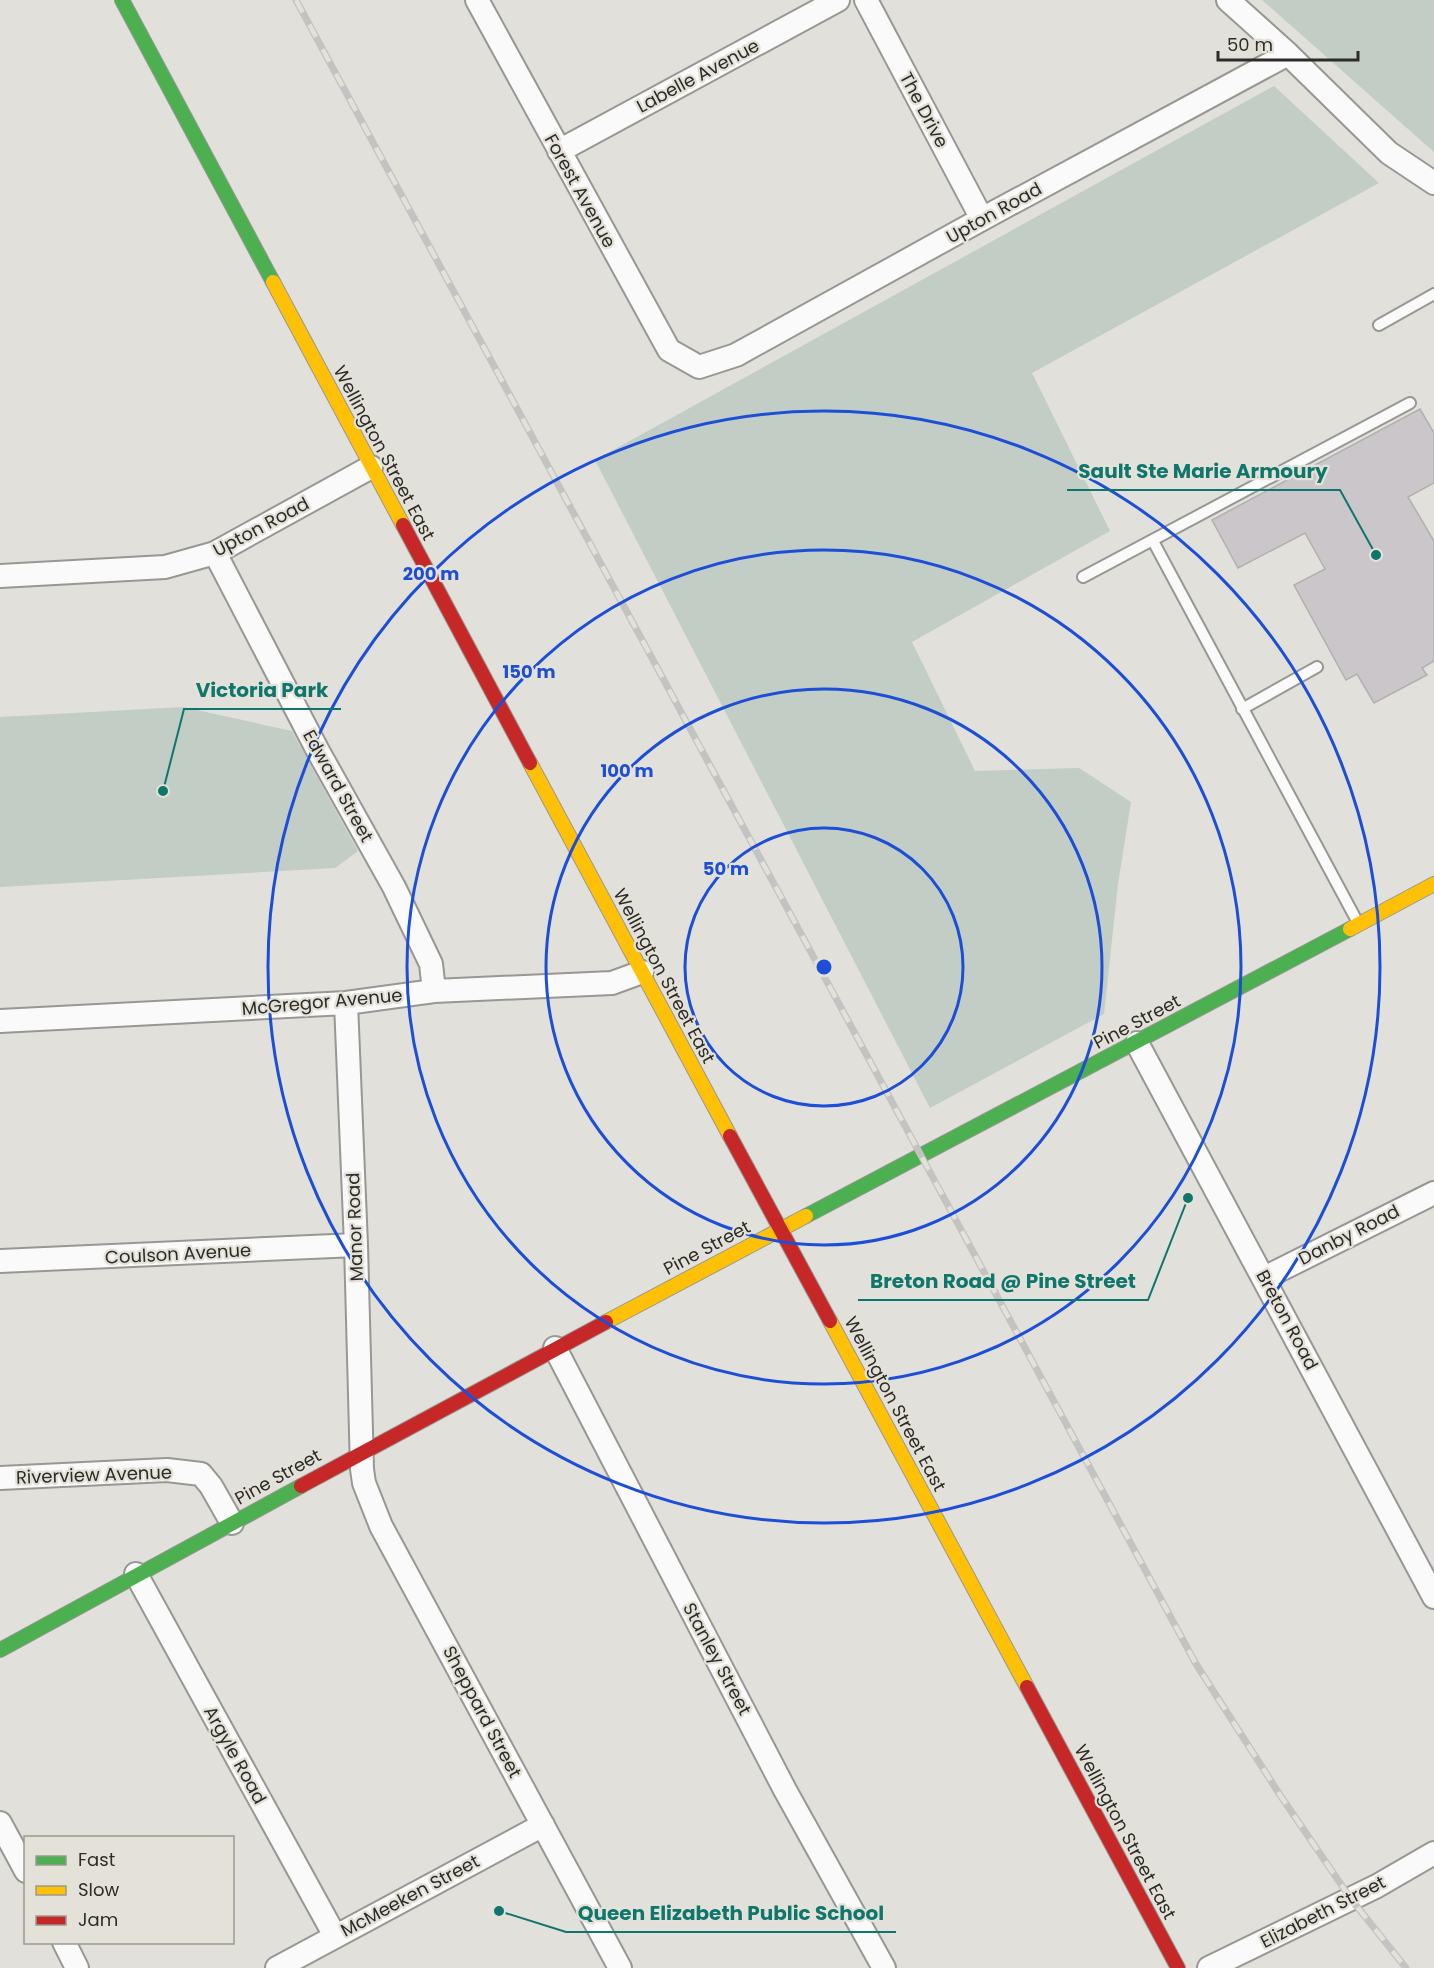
<svg xmlns="http://www.w3.org/2000/svg" width="1434" height="1968" font-family="Poppins,sans-serif">
	<style>
		.green { fill: #c2cdc5 }
		.building { fill: #cac6c9; stroke: #b2b0af; stroke-width: 1.5 }
		.lines { fill: none; stroke-linecap: round; stroke-linejoin: round }
		.lane-casing { stroke: #979793; stroke-width: 14 }
		.street-casing { stroke: #979793; stroke-width: 26 }
		.fast-casing { stroke: #979793; stroke-width: 16 }
		.slow-casing { stroke: #979793; stroke-width: 16 }
		.jam-casing { stroke: #979793; stroke-width: 16 }
		.lane { stroke: #fafafa; stroke-width: 10 }
		.street { stroke: #fafafa; stroke-width: 22 }
		.fast { stroke: #4caf50; stroke-width: 14 }
		.slow { stroke: #ffc107; stroke-width: 14 }
		.jam { stroke: #c62828; stroke-width: 14 }
		.rail-casing { stroke: #c3c3c2; stroke-width: 7 }
		.rail { stroke: #e4e2d8; stroke-width: 4.5; stroke-dasharray: 14; stroke-linecap: butt }
		.ring { fill: none; stroke: #1d4ed8; stroke-width: 3 }
		.labels { text-anchor: middle; stroke-width: 4.5; stroke-linejoin: round; paint-order: stroke }
		.street-label { font-size: 18px; fill: #2d2c28; stroke: #e4e2d8 }
		.centre { fill: #1d4ed8; stroke: #e4e2d8; stroke-width: 3 }
		.ring-label { font-size: 18px; text-anchor: middle; font-weight: bold; fill: #1d4ed8; stroke: #e4e2d8; stroke-width: 4.5; stroke-linejoin: round; paint-order: stroke }
		.leader { fill: none; stroke: #0f766e; stroke-width: 2 }
		.callout-dot { fill: #0f766e; stroke: #e4e2d8; stroke-width: 2 }
		.callout-label { font-size: 20px; text-anchor: middle; font-weight: bold; fill: #0f766e; stroke: #e4e2d8; stroke-width: 4.5; stroke-linejoin: round; paint-order: stroke }
	</style>
	<rect width="100%" height="100%" fill="#e1e0db"/>
	<path class="green" d="M1262 0H1434V152Z
		M1274 86 1379 183 1032 373 1110 531 912 642 975 771 1079 768 1131 802 1118 884 1104 1014 930 1108 595 460Z
		M183 707 292 731 358 851 335 868 0 887V717Z"/>
	<path class="building" d="M1420 409 1434 433V483L1408 497 1434 541V661L1422 668 1427 675 1374 703 1357 674 1346 680 1294 585 1325 569 1305 533 1238 568 1212 520Z"/>
	<g class="lines">
		<g class="lane-casing">
			<path id="lane" d="M1379 325 1434 294
				M1153 541 1357 921
				M1083 577 1410 403
				M1242 709 1317 667"/>
		</g>
		<g class="street-casing">
			<path id="street" d="M477 0 669 350 699 367 736 355 982 219 1288 54
				M866 0 982 219
				M1228 0 1288 54 1389 153 1434 183
				M559 151 838 0
				M215 553 318 751 394 887 431 964 434 991
				M0 576 165 567 215 553 371 467
				M346 1003 356 1245 362 1469 364 1483 381 1526 620 1968
				M0 1021 346 1003 434 991 612 983 642 972
				M1137 1043 1434 1597
				M0 1261 356 1245
				M1264 1278 1434 1193
				M555 1348 785 1790 884 1968
				M0 1478 167 1470 201 1474 211 1486 232 1523
				M136 1574 335 1936
				M0 1823 26 1871
				M64 1942 77 1968
				M277 1968 543 1825
				M1209 1968 1377 1886 1434 1853"/>
		</g>
		<g class="fast-casing">
			<path id="fast" d="M122 0 273 282
				M806 1216 1350 929
				M0 1650 301 1486"/>
		</g>
		<g class="slow-casing">
			<path id="slow" d="M273 282 403 525
				M530 763 730 1136
				M1350 929 1434 884
				M830 1321 1027 1687
				M606 1322 806 1216"/>
		</g>
		<g class="jam-casing">
			<path id="jam" d="M403 525 530 763
				M730 1136 830 1321
				M301 1486 606 1322
				M1027 1687 1178 1968"/>
		</g>
		<use href="#lane" class="lane"/>
		<use href="#street" class="street"/>
		<use href="#fast" class="fast"/>
		<use href="#slow" class="slow"/>
		<use href="#jam" class="jam"/>
		<g class="rail-casing">
			<path id="rail" d="M296 0 1196 1664 1280 1795 1351 1899 1406 1968"/>
		</g>
		<use href="#rail" class="rail"/>
	</g>
	<g class="ring">
		<circle cx="824" cy="967" r="139"/>
		<circle cx="824" cy="967" r="278"/>
		<circle cx="824" cy="967" r="417"/>
		<circle cx="824" cy="967" r="556"/>
	</g>
	<g class="labels">
		<g class="street-label">
			<text transform="translate(698 76) rotate(-28)" y="6">Labelle Avenue</text>
			<text transform="translate(924 110) rotate(62)" y="6">The Drive</text>
			<text transform="translate(580 191) rotate(61)" y="6">Forest Avenue</text>
			<text transform="translate(994 213) rotate(-29)" y="6">Upton Road</text>
			<text transform="translate(384 453) rotate(62)" y="6">Wellington Street East</text>
			<text transform="translate(261 527) rotate(-28)" y="6">Upton Road</text>
			<text transform="translate(338 786) rotate(61)" y="6">Edward Street</text>
			<text transform="translate(664 976) rotate(62)" y="6">Wellington Street East</text>
			<text transform="translate(322 1002) rotate(-5)" y="6">McGregor Avenue</text>
			<text transform="translate(1137 1022) rotate(-28)" y="6">Pine Street</text>
			<text transform="translate(355 1227) rotate(-92)" y="6">Manor Road</text>
			<text transform="translate(1349 1235) rotate(-27)" y="6">Danby Road</text>
			<text transform="translate(707 1248) rotate(-28)" y="6">Pine Street</text>
			<text transform="translate(178 1254) rotate(-3)" y="6">Coulson Avenue</text>
			<text transform="translate(1287 1320) rotate(62)" y="6">Breton Road</text>
			<text transform="translate(895 1404) rotate(62)" y="6">Wellington Street East</text>
			<text transform="translate(94 1475) rotate(-2)" y="6">Riverview Avenue</text>
			<text transform="translate(278 1477) rotate(-29)" y="6">Pine Street</text>
			<text transform="translate(717 1659) rotate(62)" y="6">Stanley Street</text>
			<text transform="translate(482 1712) rotate(62)" y="6">Sheppard Street</text>
			<text transform="translate(235 1755) rotate(61)" y="6">Argyle Road</text>
			<text transform="translate(1125 1832) rotate(62)" y="6">Wellington Street East</text>
			<text transform="translate(410 1896) rotate(-28)" y="6">McMeeken Street</text>
			<text transform="translate(1323 1912) rotate(-27)" y="6">Elizabeth Street</text>
		</g>
	</g>
	<circle cx="824" cy="967" r="9" class="centre"/>
	<g class="ring-label">
		<text x="431" y="580">200 m</text>
		<text x="529" y="678">150 m</text>
		<text x="627" y="777">100 m</text>
		<text x="726" y="875">50 m</text>
	</g>
	<path class="leader" d="M1376 555L1340 490H1067M163 791L184 709H341M1188 1198L1148 1300H858M499 1911L566 1932H896"/>
	<g class="callout-dot">
		<circle cx="1376" cy="555" r="6"/>
		<circle cx="163" cy="791" r="6"/>
		<circle cx="1188" cy="1198" r="6"/>
		<circle cx="499" cy="1911" r="6"/>
	</g>
	<g class="callout-label">
		<text x="1203" y="478">Sault Ste Marie Armoury</text>
		<text x="262" y="697">Victoria Park</text>
		<text x="1003" y="1288">Breton Road @ Pine Street</text>
		<text x="731" y="1920">Queen Elizabeth Public School</text>
	</g>
	<rect x="24" y="1836" width="210" height="108" fill="#e4e2d8" stroke="#9b9992" stroke-width="1.5"/>
	<rect x="36" y="1856" width="30" height="9" fill="#4caf50" stroke="#9b9992" stroke-width="1.5"/>
	<text x="78" y="1866" font-size="18" fill="#2d2c28">Fast</text>
	<rect x="36" y="1886" width="30" height="9" fill="#ffc107" stroke="#9b9992" stroke-width="1.5"/>
	<text x="78" y="1896" font-size="18" fill="#2d2c28">Slow</text>
	<rect x="36" y="1916" width="30" height="9" fill="#c62828" stroke="#9b9992" stroke-width="1.5"/>
	<text x="78" y="1926" font-size="18" fill="#2d2c28">Jam</text>
	<path d="M1218 51v9h140v-9" fill="none" stroke="#2d2c28" stroke-width="3"/>
	<text x="1227" y="51" font-size="18" fill="#2d2c28" stroke="#e4e2d8" stroke-width="4.5" paint-order="stroke">50 m</text>
</svg>
